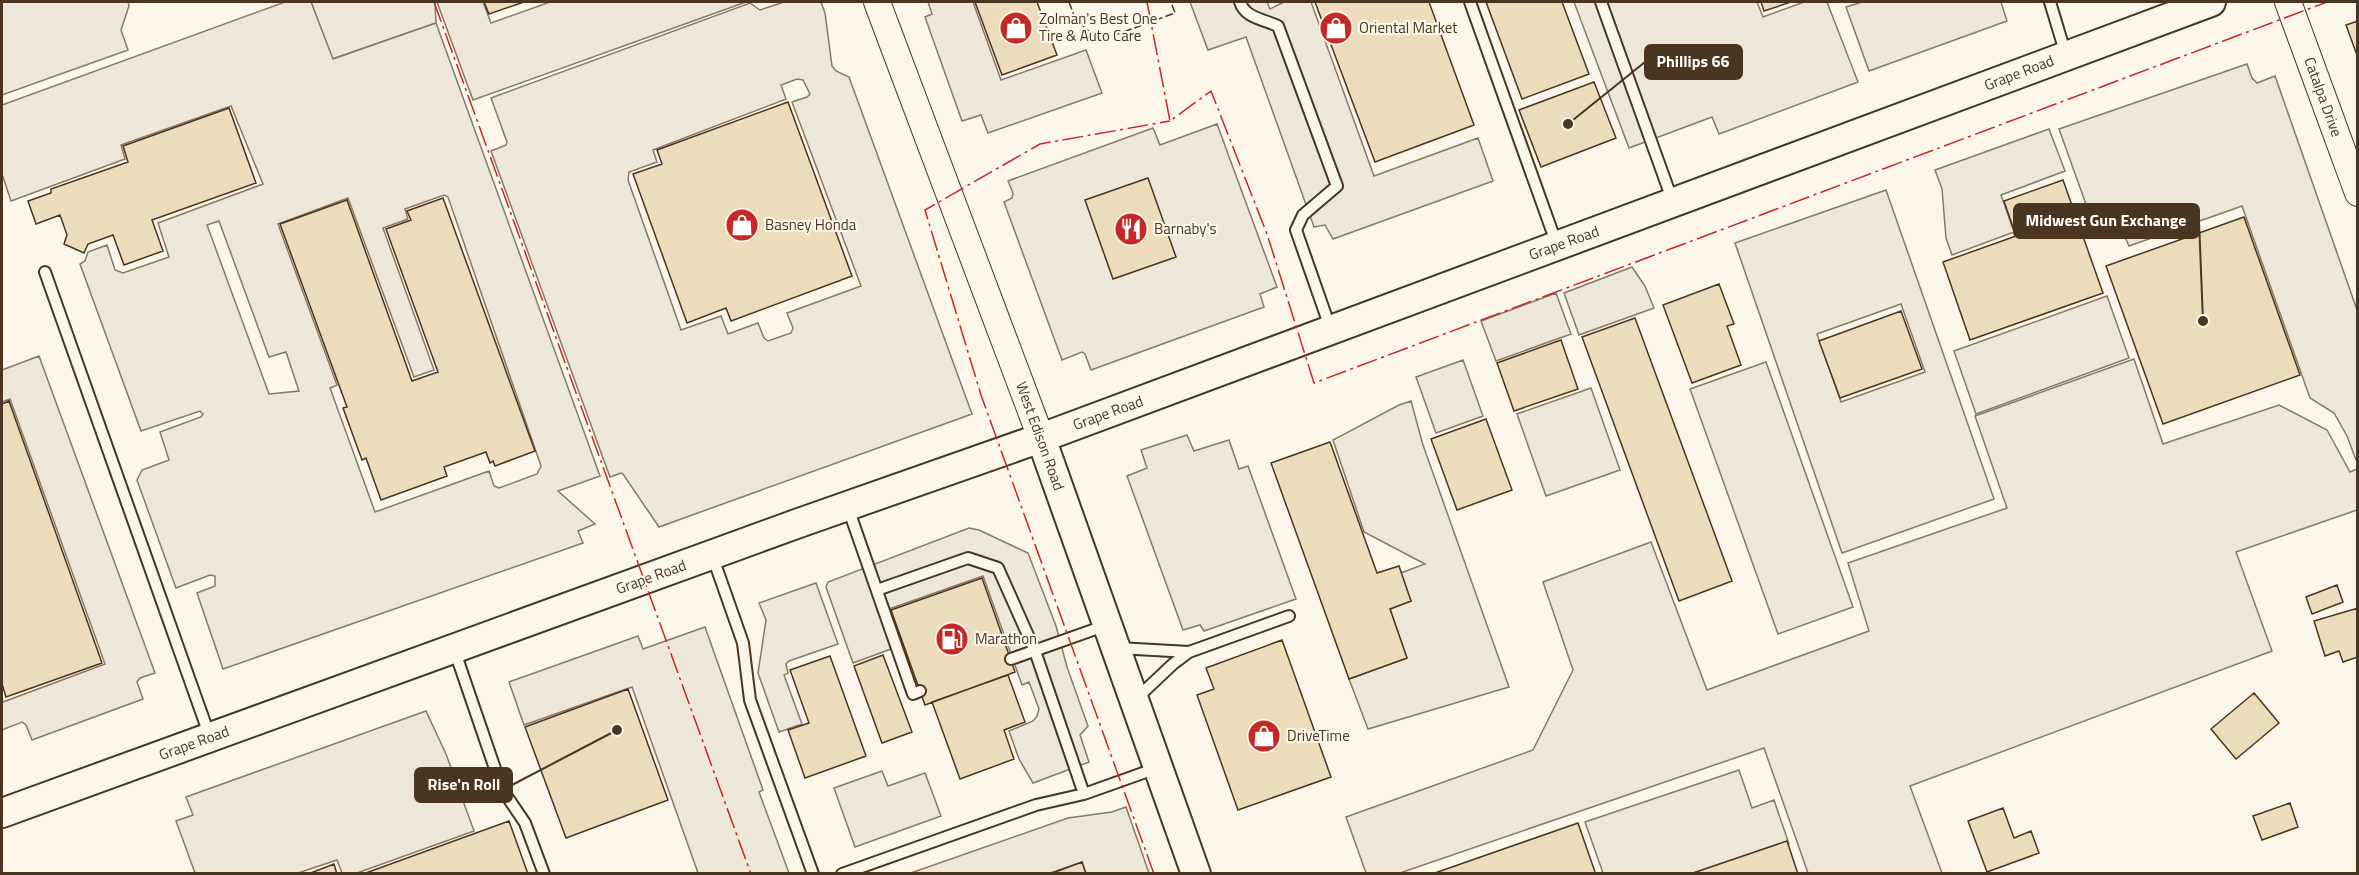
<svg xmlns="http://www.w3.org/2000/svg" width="2359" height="875" font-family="'Titillium Web',sans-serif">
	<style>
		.green { fill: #ede6d9; stroke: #887966; stroke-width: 1.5 }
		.parking { fill: #ede7d9; stroke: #887966; stroke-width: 1.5; fill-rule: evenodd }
		.building { fill: #ecdcbc; stroke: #4a3520; stroke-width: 1.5 }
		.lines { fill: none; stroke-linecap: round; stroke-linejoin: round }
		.service-casing { stroke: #4a3520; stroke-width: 14 }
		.tertiary-casing { stroke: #4a3520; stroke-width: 28 }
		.secondary-casing { stroke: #4a3520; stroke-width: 32 }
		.service { stroke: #fbf6e9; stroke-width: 10 }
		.tertiary { stroke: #fbf6e9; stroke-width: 26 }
		.secondary { stroke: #fbf6e9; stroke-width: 28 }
		.fence { stroke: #4a3520; stroke-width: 1.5; stroke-dasharray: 8 3; stroke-linecap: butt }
		.power { stroke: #c62828; stroke-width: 1.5; stroke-dasharray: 21 4.5 3 4.5; stroke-linecap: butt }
		.labels { text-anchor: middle; stroke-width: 4.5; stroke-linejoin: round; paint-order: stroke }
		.poi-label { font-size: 15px; fill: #4a3520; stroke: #fbf6e9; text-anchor: start }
		.street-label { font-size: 15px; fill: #4a3520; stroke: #fbf6e9 }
		.leader { fill: none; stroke: #4a3520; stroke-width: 2 }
		.callout-dot { fill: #4a3520; stroke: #fbf6e9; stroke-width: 2 }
		.callout { fill: #4a3520; stroke: #4a3520; stroke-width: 2 }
		.callout-label { font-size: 16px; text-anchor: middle; font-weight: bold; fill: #fff }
	</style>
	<rect width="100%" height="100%" fill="#fbf6e9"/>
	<path class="green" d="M311 2H435L436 23 332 59Z
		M2134 359 2163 444 2279 405 2327 430 2350 472 2357 469V510L2236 552 2272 651 1910 786 1942 873H1808L1764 748 1400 873H1366L1346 817 1533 750 1573 670 1543 582 1651 542 1707 690 1869 631 1848 563 2007 508 1975 416Z"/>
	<path class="parking" d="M2 2H128L129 6 121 30 128 50 2 95Z
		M285 2H311L333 59 436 23 600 476 558 491 595 524 578 531 583 543 223 669 197 593 215 586V576L210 575 176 588 137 480 142 470 169 460 160 432 201 417 203 414 200 411 141 431 80 264 85 261 88 252 107 245 115 270 123 273 169 257 158 223 263 184 231 106 121 145 125 159 11 201 2 174V105ZM444 195 448 197 541 466 537 474 499 488 494 486 489 471 375 512 330 388 337 385 278 224 348 198 414 377 434 370 383 228 408 219 405 209ZM219 221 269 357 286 352 299 391 269 394 207 225Z
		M437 2H483L491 23 550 2H746L473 100Z
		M784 2H821L825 13 832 66 836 71 849 77 972 414 659 527 623 474 621 473 610 477 491 151 506 145 507 142 491 98 750 3 760 10ZM797 79 803 80 810 94 807 97 792 102 861 286 787 313 793 328 791 333 768 341 764 338 758 323 728 334 721 316 681 330 628 180 629 172 657 162 653 150 786 99 781 85Z
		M928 2H973L1001 80 1086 50 1102 93 988 133 981 115 962 121 925 17 932 14Z
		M1190 2H1267L1270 9 1284 2H1311L1374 176 1478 138 1493 181 1333 239 1325 225 1314 227 1246 37 1208 50Z
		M1574 2H1757L1763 17 1804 2H1827L1858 82 1719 134 1712 117 1629 148Z
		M1862 2H2001L2007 21 1869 71 1846 7Z
		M2247 64 2252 78 2257 83 2275 76 2357 310 2358 460H2356L2347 436 2334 413 2310 398 2242 206 2129 246 2120 226 2096 232 2059 129Z
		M1217 124 1277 287 1260 294 1264 307 1091 370 1085 354 1082 352 1062 360 1004 202 1012 198 1013 193 1008 181 1153 128 1160 145Z
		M2049 129 2065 171 2001 195 2014 232 1952 255 1946 238 1942 189 1935 170Z
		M1886 190 1994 499 1842 553 1735 243ZM1901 304 1925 372 1841 402 1817 334Z
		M1632 267 1645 286 1654 308 1579 335 1564 293Z
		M1556 293 1571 334 1496 361 1481 321Z
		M2107 296 2129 358 1976 414 1954 351Z
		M39 356 155 673 140 678 137 682 143 699 32 740 26 725 22 722 2 730V700L3 702 105 664 10 399 2 402V370Z
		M1463 360 1483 416 1436 433 1416 377Z
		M1766 362 1853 607 1778 634 1690 389Z
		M1591 388 1620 470 1546 496 1517 414Z
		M1411 401 1423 445 1509 687 1368 729 1349 679 1407 658 1390 609 1411 601 1401 573 1425 564 1364 532 1333 440 1399 405Z
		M1187 435 1194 451 1229 440 1239 469 1248 466 1296 599 1204 631 1200 625 1183 630 1127 476 1147 468 1141 450Z
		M969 528 979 530 1028 553 1056 626 1067 667 1088 726 1080 735 1089 762 1033 783 1019 759 1009 731 1033 721 1037 716 1039 709 1029 682 1022 685 983 576 889 609 902 645 853 663 826 587 828 582Z
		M816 583 838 644 789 661 786 664 788 673 784 675 802 724 779 732 758 673 766 620 759 603Z
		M705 627 763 790 759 792 789 873H698L632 687 524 725 509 682 638 636 643 649Z
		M426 711 446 754 474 831 357 873H342L337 860 298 873H195L176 821 193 815 186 797Z
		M1739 770 1752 808 1774 800 1789 844 1698 873H1603L1585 822Z
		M882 771 888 786 925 773 941 816 855 847 834 788Z
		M1126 807 1149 873H1086L1082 862 1050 873 908 874 1068 818 1112 812Z"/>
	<path class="building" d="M484 2H524L489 14Z
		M975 2H1037L1057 55 1002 75Z
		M1315 2H1429L1474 125 1375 162Z
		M1486 2H1562L1589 74 1522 99Z
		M1761 2H1791L1764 11Z
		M2358 21V58L2346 25Z
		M1594 82 1616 138 1541 167 1519 110Z
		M788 102 852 276 731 321 726 308 687 323 633 174 662 164 657 150Z
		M229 108 256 183 152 220 163 251 124 265 113 235 88 244 84 253 64 244 67 235 60 215 36 224 28 201 51 193V189L128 162 123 146Z
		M1148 178 1176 257 1113 279 1085 200Z
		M2063 180 2103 293 1970 340 1943 262 2016 236 2004 201Z
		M443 198 535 451 495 466 493 461 490 463 486 452 444 467 447 476 381 500 366 458 362 460 343 408 347 407 280 224 347 200 412 381 438 372 386 229 411 220 407 211Z
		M2244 217 2300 375 2163 424 2106 266Z
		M1719 284 1734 324 1727 326 1741 365 1692 383 1663 305Z
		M1901 311 1922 369 1840 398 1819 341Z
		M1635 318 1732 581 1679 601 1582 337Z
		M1561 340 1578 389 1514 411 1497 363Z
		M9 401 102 663 6 697 2 684V404Z
		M1486 419 1512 490 1457 510 1431 439Z
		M1330 442 1377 573 1399 566 1411 601 1390 609 1407 658 1349 679 1271 463Z
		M982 578 1015 672 925 705 891 610Z
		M2337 585 2343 602 2312 614 2306 597Z
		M2358 608V657L2343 662 2339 651 2325 656 2314 621Z
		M1282 640 1331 777 1238 810 1197 695 1214 689 1206 668Z
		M883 655 912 732 882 743 854 666Z
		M830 656 866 756 805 778 788 730 809 723 790 670Z
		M1008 675 1025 722 1004 730 1014 759 960 779 932 702Z
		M628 689 668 800 566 838 525 727Z
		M2254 693 2279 723 2236 759 2211 729Z
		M2290 803 2298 827 2262 840 2253 816Z
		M2003 808 2014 838 2031 831 2039 853 1987 872 1968 821Z
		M509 821 528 874H363Z
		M1578 823 1595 872 1590 874H1432Z
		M1787 841 1798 874H1690Z
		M1082 862 1086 874H1050Z
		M334 864 337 874H308Z"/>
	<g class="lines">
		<g class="service-casing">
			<path id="service" d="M1240 2C1245 18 1263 19 1278 26L1337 186 1303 215 1296 230 1331 330
				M1470 2 1557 245
				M1601 2 1673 202
				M2050 2 2066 55
				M45 272 210 737
				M848 508 913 694 920 691
				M712 555 743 643 750 700 813 874
				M877 590 968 558 998 568 1035 651 1084 794
				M1118 648 1189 652
				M454 649 502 789 525 823 544 874
				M1011 659 1107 625
				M1137 698 1173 664 1189 652 1289 616
				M842 874 1036 805 1084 794 1157 768"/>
		</g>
		<g class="tertiary-casing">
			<path id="tertiary" d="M877 2 1041 438
				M2288 2 2358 193"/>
		</g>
		<g class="secondary-casing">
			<path id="secondary" d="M1041 438 1196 874
				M2 813 799 523 1041 438 2211 2"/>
		</g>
		<use href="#service" class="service"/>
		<use href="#tertiary" class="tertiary"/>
		<use href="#secondary" class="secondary"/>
		<path class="fence" d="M1069 2 1075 18 1099 41 1175 13 1171 2"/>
		<path class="power" d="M434 2 751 874
			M1147 2 1170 121 1211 91 1267 234 1314 383 2327 2
			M1154 874 981 395 925 210 1040 144 1170 121"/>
	</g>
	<defs>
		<g id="shop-disc" transform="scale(1.725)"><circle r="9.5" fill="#c62828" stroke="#fbf6e9"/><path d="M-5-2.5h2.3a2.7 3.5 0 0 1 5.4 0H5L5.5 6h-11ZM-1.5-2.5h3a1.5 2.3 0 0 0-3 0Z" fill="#fff"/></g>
		<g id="restaurant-disc" transform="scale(1.725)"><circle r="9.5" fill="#c62828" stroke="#fbf6e9"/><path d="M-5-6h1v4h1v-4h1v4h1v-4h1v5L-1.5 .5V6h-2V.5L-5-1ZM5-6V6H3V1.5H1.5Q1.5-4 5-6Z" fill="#fff"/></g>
		<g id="fuel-disc" transform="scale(1.725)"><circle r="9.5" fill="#c62828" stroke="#fbf6e9"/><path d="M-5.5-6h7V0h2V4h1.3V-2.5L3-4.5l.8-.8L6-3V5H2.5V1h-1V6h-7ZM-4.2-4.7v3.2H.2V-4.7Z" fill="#fff"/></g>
	</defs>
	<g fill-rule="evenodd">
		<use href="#shop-disc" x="1016" y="28"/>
		<use href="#shop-disc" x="1336" y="28"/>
		<use href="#shop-disc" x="742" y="225"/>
		<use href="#restaurant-disc" x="1131" y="229"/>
		<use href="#fuel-disc" x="952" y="639"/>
		<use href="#shop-disc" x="1264" y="736"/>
	</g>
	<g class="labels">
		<g class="poi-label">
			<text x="1039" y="24">Zolman's Best One<tspan x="1039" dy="17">Tire &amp; Auto Care</tspan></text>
			<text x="1359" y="33">Oriental Market</text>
			<text x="765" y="230">Basney Honda</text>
			<text x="1154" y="234">Barnaby's</text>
			<text x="975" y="644">Marathon</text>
			<text x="1287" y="741">DriveTime</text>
		</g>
		<g class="street-label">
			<text transform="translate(2019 73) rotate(-21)" y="5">Grape Road</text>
			<text transform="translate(2323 97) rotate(70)" y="5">Catalpa Drive</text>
			<text transform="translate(1564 243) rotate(-20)" y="5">Grape Road</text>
			<text transform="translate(1108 413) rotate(-20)" y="5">Grape Road</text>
			<text transform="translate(1040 436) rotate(70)" y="5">West Edison Road</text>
			<text transform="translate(651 577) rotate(-20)" y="5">Grape Road</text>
			<text transform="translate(194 743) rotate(-20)" y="5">Grape Road</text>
		</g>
	</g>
	<path class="leader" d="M1568 124L1645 62M2203 321L2199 221M617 730L512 785"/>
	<g class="callout-dot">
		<circle cx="1568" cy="124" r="6"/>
		<circle cx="2203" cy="321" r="6"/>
		<circle cx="617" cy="730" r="6"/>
	</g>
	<g class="callout">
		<rect x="1645" y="45" width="97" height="34" rx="6"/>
		<rect x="2014" y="204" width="185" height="34" rx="6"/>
		<rect x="415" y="768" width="97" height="34" rx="6"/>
	</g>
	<g class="callout-label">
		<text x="1693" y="67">Phillips 66</text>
		<text x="2106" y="226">Midwest Gun Exchange</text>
		<text x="464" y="790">Rise'n Roll</text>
	</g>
	<rect width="2359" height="875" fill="none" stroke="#4a3520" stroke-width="6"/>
</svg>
